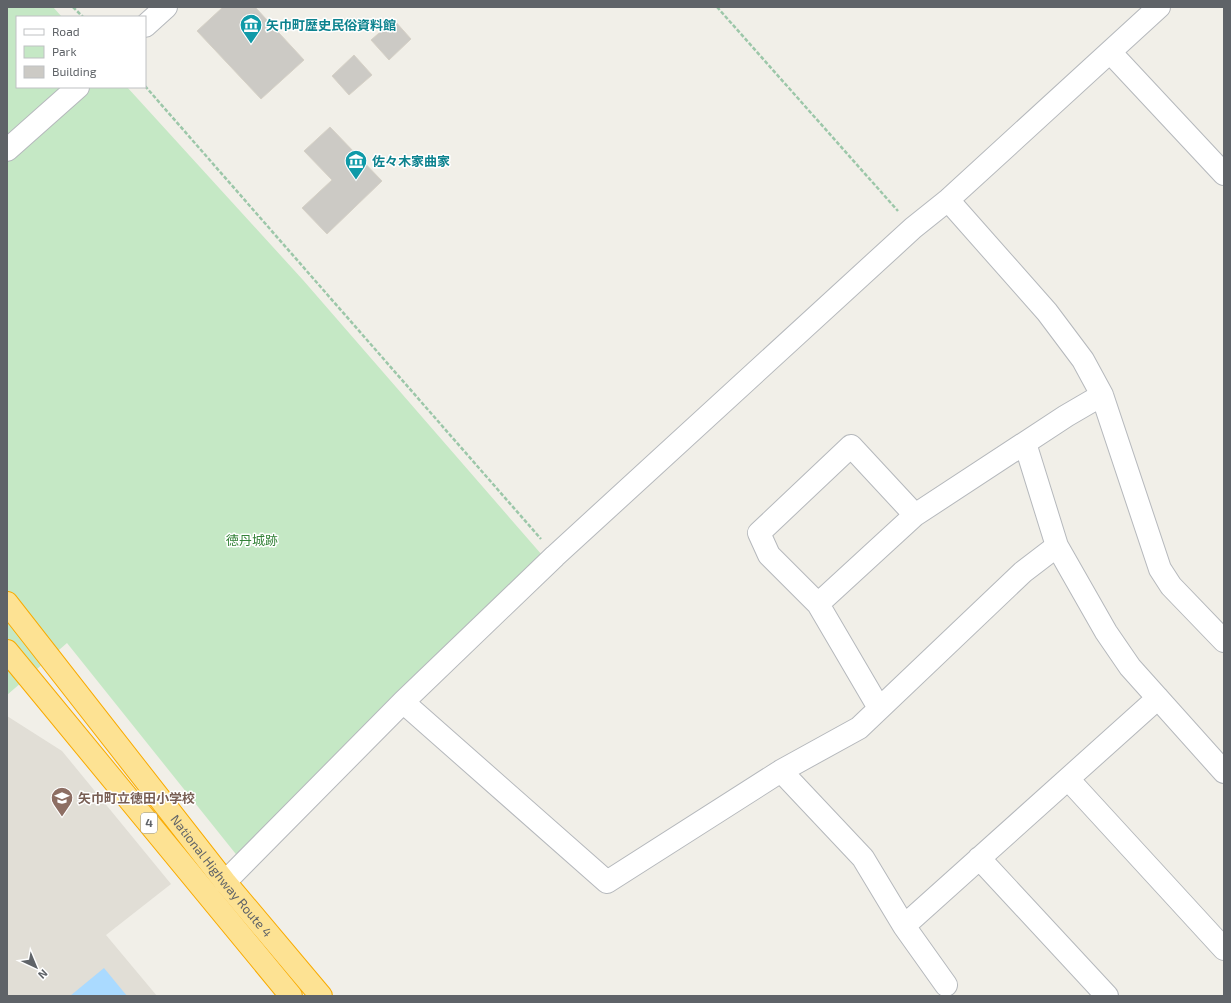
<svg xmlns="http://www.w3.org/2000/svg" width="1231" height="1003" font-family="'Exo 2','Noto Sans JP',sans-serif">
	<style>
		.education { fill: #e1ded6 }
		.green { fill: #c5e8c5 }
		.water { fill: #aadaff }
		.building { fill: #cccac5; stroke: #d6d1c6 }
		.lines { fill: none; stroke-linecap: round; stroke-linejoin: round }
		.minor-casing { stroke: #b5b8bc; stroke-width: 24 }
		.highway-casing { stroke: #f9ab00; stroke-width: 24 }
		.path { stroke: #9cc7a9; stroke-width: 2.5; stroke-dasharray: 4 2; stroke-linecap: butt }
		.minor { stroke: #fff; stroke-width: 22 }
		.highway { stroke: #fde293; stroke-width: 22 }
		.labels { text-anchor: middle; stroke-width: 3; stroke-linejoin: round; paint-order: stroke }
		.shield { fill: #fff; stroke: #8f9295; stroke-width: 1 }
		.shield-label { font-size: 12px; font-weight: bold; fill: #5f6368 }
		.culture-label { font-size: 13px; font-weight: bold; fill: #0d838f; stroke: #fff; text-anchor: start }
		.park-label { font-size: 13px; fill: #348238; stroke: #fff }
		.education-label { font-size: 13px; font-weight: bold; fill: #785e54; stroke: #fff; text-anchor: start }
		.street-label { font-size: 13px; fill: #5f6368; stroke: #fff }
	</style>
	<rect width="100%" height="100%" fill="#f1efe8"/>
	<path class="education" d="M7 716 62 751 171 884 106 935 157 996H7Z"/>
	<path class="green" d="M7 7H53L62 17H17V87H127L303 280 542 555 243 863 67 643 7 695Z"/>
	<path class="water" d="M104 968 127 996H70Z"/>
	<path class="building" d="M223 7H255L304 60 261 99 197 31Z
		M394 20 411 39 389 60 371 40Z
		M354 55 372 75 349 95 332 76Z
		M330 127 382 181 327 234 302 208 332 180 304 151Z"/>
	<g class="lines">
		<g class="minor-casing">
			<path id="minor" d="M145 26 166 7
				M1110 52 1224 174
				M7 150 78 87
				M948 200 1047 312 1083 360 1102 395 1160 569 1171 586 1224 641
				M1025 443 1057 546 1106 632 1130 667 1224 772
				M818 604 915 515 1066 416 1102 395
				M403 702 607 882 781 771 859 728 1023 572 1057 546
				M879 708 818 604 769 555 759 533 851 446 915 515
				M781 771 863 858 904 926 1158 698
				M1068 779 1224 949
				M979 858 1107 996
				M225 882 403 702 555 556 913 228 948 200 1159 7
				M904 926 946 985"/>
		</g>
		<g class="highway-casing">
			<g id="highway">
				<path id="s1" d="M7 603 225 882 321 996"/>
				<path d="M7 651 291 996"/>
			</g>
		</g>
		<path class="path" d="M73 7 83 17
			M717 7 898 211
			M145 86 541 539"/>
		<use href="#minor" class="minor"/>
		<use href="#highway" class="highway"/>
	</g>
	<defs>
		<g id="museum-pin" transform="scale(1.15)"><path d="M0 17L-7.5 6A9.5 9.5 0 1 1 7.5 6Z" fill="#0f9aa8" stroke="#fff"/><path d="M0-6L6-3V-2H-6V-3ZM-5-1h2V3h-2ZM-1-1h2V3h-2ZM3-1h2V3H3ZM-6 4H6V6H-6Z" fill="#fff"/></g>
		<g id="school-pin" transform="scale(1.15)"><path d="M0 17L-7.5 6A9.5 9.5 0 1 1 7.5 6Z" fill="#8d6e63" stroke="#fff"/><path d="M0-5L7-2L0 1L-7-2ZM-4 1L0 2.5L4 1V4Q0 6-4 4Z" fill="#fff"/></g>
	</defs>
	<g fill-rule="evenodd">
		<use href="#museum-pin" x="251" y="25"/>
		<use href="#museum-pin" x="356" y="161"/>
		<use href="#school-pin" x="62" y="798"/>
	</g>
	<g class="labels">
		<rect class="shield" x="141" y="813" width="16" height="20" rx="3"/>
		<g class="shield-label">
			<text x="149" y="827">4</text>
		</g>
		<g class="culture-label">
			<text x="266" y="30">矢巾町歴史民俗資料館</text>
			<text x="372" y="166">佐々木家曲家</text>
		</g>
		<g class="park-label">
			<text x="252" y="545">徳丹城跡</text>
		</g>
		<g class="education-label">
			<text x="78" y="803">矢巾町立徳田小学校</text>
		</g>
		<g class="street-label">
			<text dy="5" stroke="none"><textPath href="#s1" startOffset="347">National Highway Route 4</textPath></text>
		</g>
	</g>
	<rect width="1231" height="1003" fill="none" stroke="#5f6368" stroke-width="16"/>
	<rect x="16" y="16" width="130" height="72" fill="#ffffff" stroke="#bfc1c3"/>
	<rect x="24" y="29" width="20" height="6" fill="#ffffff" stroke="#bfc1c3"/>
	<text x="52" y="36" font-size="12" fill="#5f6368">Road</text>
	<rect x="24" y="46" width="20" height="12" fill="#c5e8c5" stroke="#bfc1c3"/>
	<text x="52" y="56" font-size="12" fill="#5f6368">Park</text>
	<rect x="24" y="66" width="20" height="12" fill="#cccac5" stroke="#bfc1c3"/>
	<text x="52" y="76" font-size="12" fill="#5f6368">Building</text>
	<g transform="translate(36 967) rotate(136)" stroke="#ffffff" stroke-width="3" paint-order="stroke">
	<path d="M0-3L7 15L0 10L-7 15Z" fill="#5f6368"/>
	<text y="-6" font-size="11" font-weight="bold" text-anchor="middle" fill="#5f6368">N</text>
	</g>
</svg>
